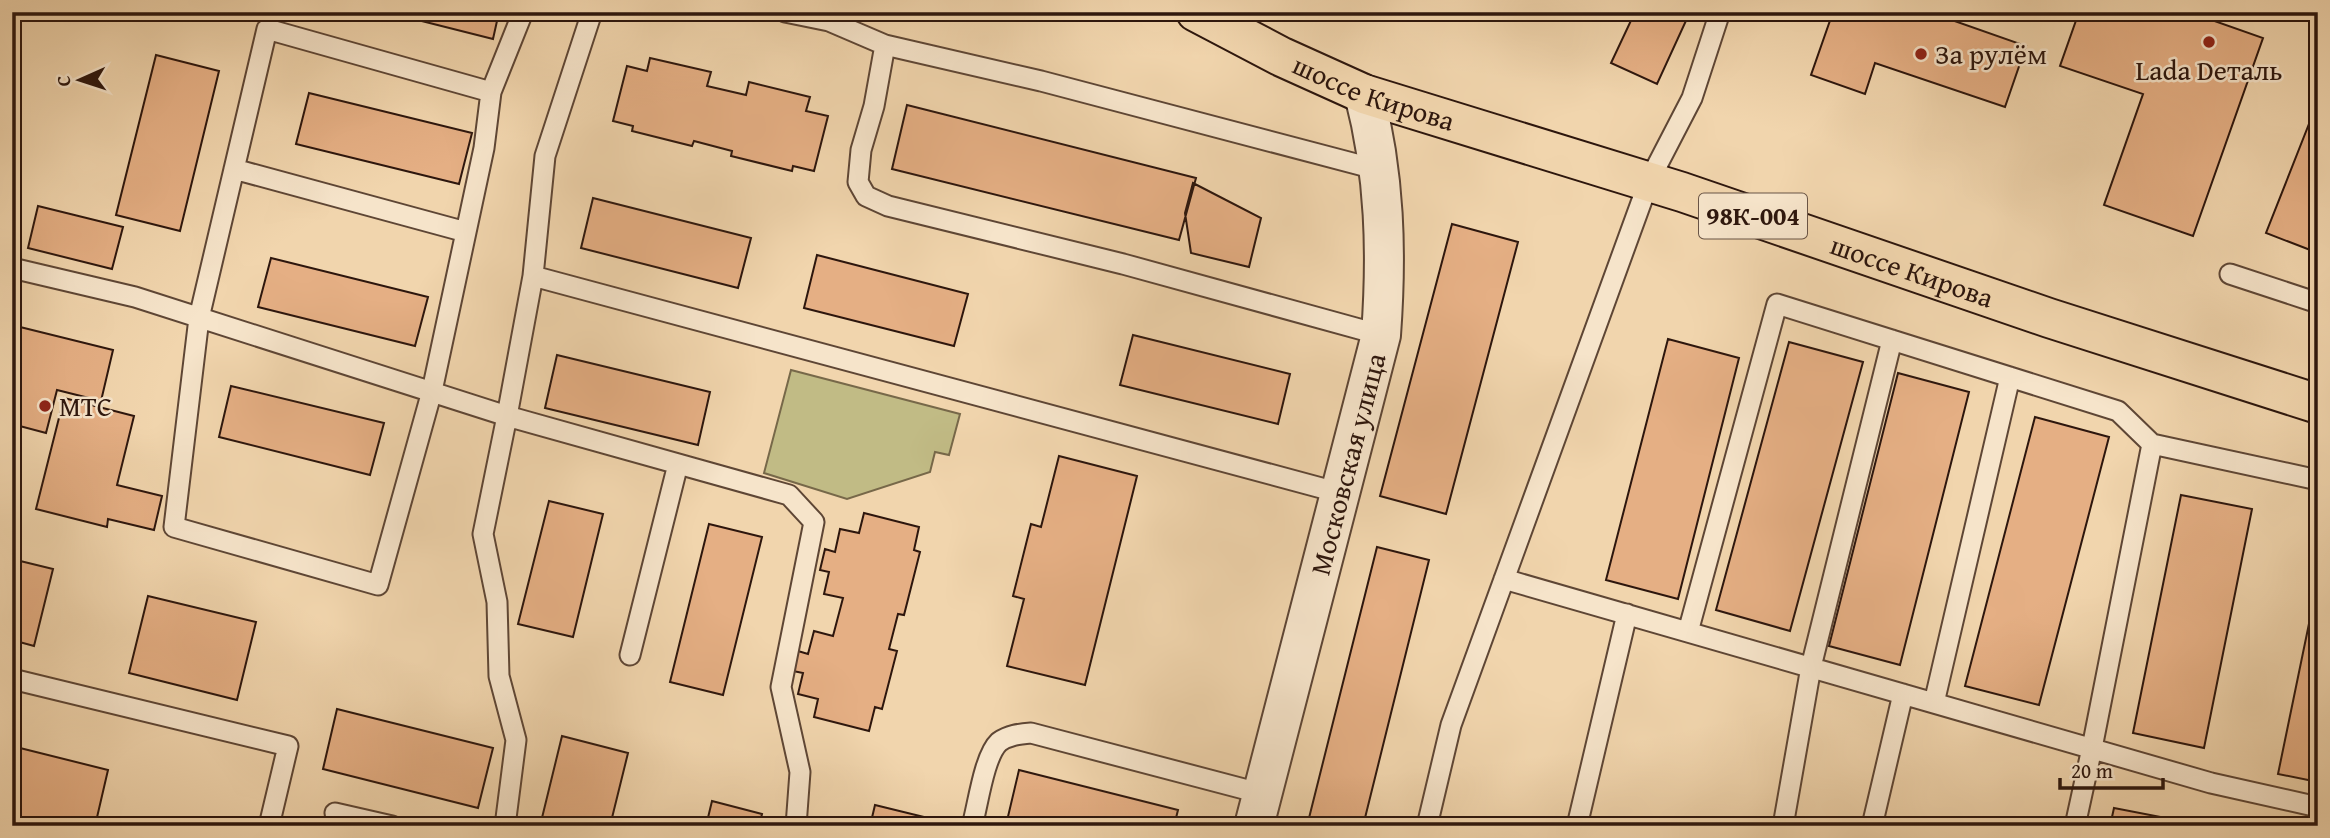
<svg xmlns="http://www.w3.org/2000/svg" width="2330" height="838" font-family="'Gentium Book Plus',serif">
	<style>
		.green { fill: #c1bb85; stroke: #776849; stroke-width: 2 }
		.building { fill: #e5af84; stroke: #2d160d; stroke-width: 2 }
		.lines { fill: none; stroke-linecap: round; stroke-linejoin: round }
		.lane-casing { stroke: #5e4635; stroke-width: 23 }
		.street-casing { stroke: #5e4635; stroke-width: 42 }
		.primary-casing { stroke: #2d160d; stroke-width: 42 }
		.lane { stroke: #f6e4ca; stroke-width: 19 }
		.street { stroke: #f6e4ca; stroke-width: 38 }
		.primary { stroke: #f1d5ad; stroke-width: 38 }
		.poi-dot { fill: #8f2418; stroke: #f6e4ca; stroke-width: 2.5 }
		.labels { text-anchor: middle; stroke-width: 5; stroke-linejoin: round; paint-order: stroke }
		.shield { fill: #f6e4ca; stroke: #695446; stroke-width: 2 }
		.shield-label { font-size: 26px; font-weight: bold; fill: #2d160d }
		.poi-label { font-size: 28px; fill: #2d160d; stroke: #f6e4ca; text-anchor: start }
		.street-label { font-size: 28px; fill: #2d160d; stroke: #f6e4ca }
	</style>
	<rect width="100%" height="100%" fill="#f1d5ad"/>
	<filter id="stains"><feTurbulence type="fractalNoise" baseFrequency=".00286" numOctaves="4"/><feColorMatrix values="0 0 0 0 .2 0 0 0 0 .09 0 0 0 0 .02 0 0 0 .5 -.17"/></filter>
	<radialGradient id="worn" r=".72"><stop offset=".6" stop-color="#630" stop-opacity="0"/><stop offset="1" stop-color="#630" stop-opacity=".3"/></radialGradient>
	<path class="green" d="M791 370 960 414 949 455 935 452 930 472 847 499 764 473Z"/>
	<path class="building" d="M386 12H499L493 39Z
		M1635 12H1690L1657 84 1611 63Z
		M1833 12H1929L2026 46 2005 107 1875 63 1865 94 1811 75Z
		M2079 12H2189L2263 38 2193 236 2104 205 2143 94 2060 66Z
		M156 55 219 71 180 231 116 215Z
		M650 58 711 72 707 86 746 95 749 82 810 97 806 111 828 116 814 171 793 166 792 171 731 156 732 151 694 141 692 146 632 131 633 126 613 121 627 66 647 71Z
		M309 93 472 133 459 184 296 144Z
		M2318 101V253L2266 233Z
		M907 105 1196 178 1179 240 892 169Z
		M1193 183 1261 218 1249 267 1191 253 1185 213Z
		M593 198 751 238 738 288 581 248Z
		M38 206 123 227 112 269 28 248Z
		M1452 224 1518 242 1446 514 1380 496Z
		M817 255 968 294 954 346 804 308Z
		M271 258 428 297 415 346 258 307Z
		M12 325 113 350 101 401 57 390 46 433 12 424Z
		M1133 335 1290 374 1278 424 1120 385Z
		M1668 339 1739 358 1678 599 1606 580Z
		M1789 342 1863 362 1790 631 1716 610Z
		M557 355 710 392 698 445 545 408Z
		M1898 373 1969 392 1900 665 1829 646Z
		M231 386 384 423 370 475 219 437Z
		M64 398 134 416 117 485 162 496 154 530 108 519 107 527 36 509Z
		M2035 417 2109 437 2039 705 1965 686Z
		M1059 456 1137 476 1085 685 1007 666 1024 599 1013 596 1031 524 1041 527Z
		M2181 495 2252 509 2204 748 2133 733Z
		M549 501 603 514 573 637 518 624Z
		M864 513 919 527 914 550 920 552 904 615 898 614 889 649 897 651 882 709 875 707 869 731 814 717 818 699 798 694 803 673 793 671 798 651 808 654 814 631 833 636 843 598 824 594 829 572 820 570 825 549 835 552 840 529 859 533Z
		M709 524 762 537 723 695 670 682Z
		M1377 547 1429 560 1363 826H1307Z
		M12 559 53 569 34 646 12 640Z
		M2318 580V782L2278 774Z
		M148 596 256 622 237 700 129 673Z
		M337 709 493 748 478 808 323 769Z
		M562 736 628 753 610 826H540Z
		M12 746 108 770 95 826H12Z
		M1019 770 1178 810 1174 826 1006 825Z
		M712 801 762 814 759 826H706Z
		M875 805 924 817 922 826H870Z
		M2114 808 2197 824V826H2110Z"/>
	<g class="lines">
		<g class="lane-casing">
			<path id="lane" d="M592 12 545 156 533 276 507 416 789 495 814 522 781 687 800 772 796 826
				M785 12 829 21 885 45 1041 81 1379 170
				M267 29 491 92 484 148 432 391 378 585 174 527 199 318Z
				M885 45 874 106 861 150 858 182 866 196 888 206 1123 264 1381 335
				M491 92 523 12
				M234 169 466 232
				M12 268 135 297 507 416 483 534 497 602 499 676 516 740 505 826
				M2230 274 2318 303
				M533 276 1340 493
				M1504 579 2211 783 2318 807
				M1688 632 1777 304 2118 411 2152 444
				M630 655 678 464
				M12 679 288 746 269 826
				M1934 703 2010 377
				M335 813 392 826
				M972 826C978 805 984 756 999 742 1009 735 1019 734 1031 733L1263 794
				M1427 826 1451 725 1649 181 1692 98 1720 12
				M1577 826 1627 614
				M1783 826 1811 667 1892 340
				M1872 826 1903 694
				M2075 826 2092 748 2152 444 2318 480"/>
		</g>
		<g class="street-casing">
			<g id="street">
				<path id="s1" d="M1254 826 1381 335C1387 253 1385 174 1364 94"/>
			</g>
		</g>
		<g class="primary-casing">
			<g id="primary">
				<path id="s2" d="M1196 12 1282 57 1364 94 1682 192 2049 318 2318 404"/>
			</g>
		</g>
		<use href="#lane" class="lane"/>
		<use href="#street" class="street"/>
		<use href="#primary" class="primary"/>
	</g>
	<g class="poi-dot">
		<circle cx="2209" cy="42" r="7"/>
		<circle cx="1921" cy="54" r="7"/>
		<circle cx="45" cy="406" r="7"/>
	</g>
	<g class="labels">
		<rect class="shield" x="1699" y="193.5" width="108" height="45" rx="5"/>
		<g class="shield-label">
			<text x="1753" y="225">98К-004</text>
		</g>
		<g class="poi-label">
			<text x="1935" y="64">За рулём</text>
			<text x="2209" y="80" text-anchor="middle">Lada Dеталь</text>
			<text x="59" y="416">МТС</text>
		</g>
		<g class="street-label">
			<text dy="10" stroke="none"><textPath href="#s2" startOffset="196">шоссе Кирова</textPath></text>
			<text dy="10" stroke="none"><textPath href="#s2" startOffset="763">шоссе Кирова</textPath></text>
			<text dy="10" stroke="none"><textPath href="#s1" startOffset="374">Московская улица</textPath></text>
		</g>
	</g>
	<rect width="2330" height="838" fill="none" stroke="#f1d5ad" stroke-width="42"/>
	<rect x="14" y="14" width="2302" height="810" fill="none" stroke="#2d160d" stroke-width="3.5"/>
	<rect x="21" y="21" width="2288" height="796" fill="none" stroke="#2d160d" stroke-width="2"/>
	<g transform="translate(80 80) rotate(267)" stroke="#f6e4ca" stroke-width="5" paint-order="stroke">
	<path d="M0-5L12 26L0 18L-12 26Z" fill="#2d160d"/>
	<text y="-10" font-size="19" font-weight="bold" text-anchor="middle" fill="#2d160d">С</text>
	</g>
	<path d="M2060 778v10h103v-10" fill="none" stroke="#2d160d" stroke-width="3.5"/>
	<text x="2071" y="778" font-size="21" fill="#2d160d" stroke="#f6e4ca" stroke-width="5" paint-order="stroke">20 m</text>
	<rect width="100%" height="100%" filter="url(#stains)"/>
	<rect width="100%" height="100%" fill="url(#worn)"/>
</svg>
